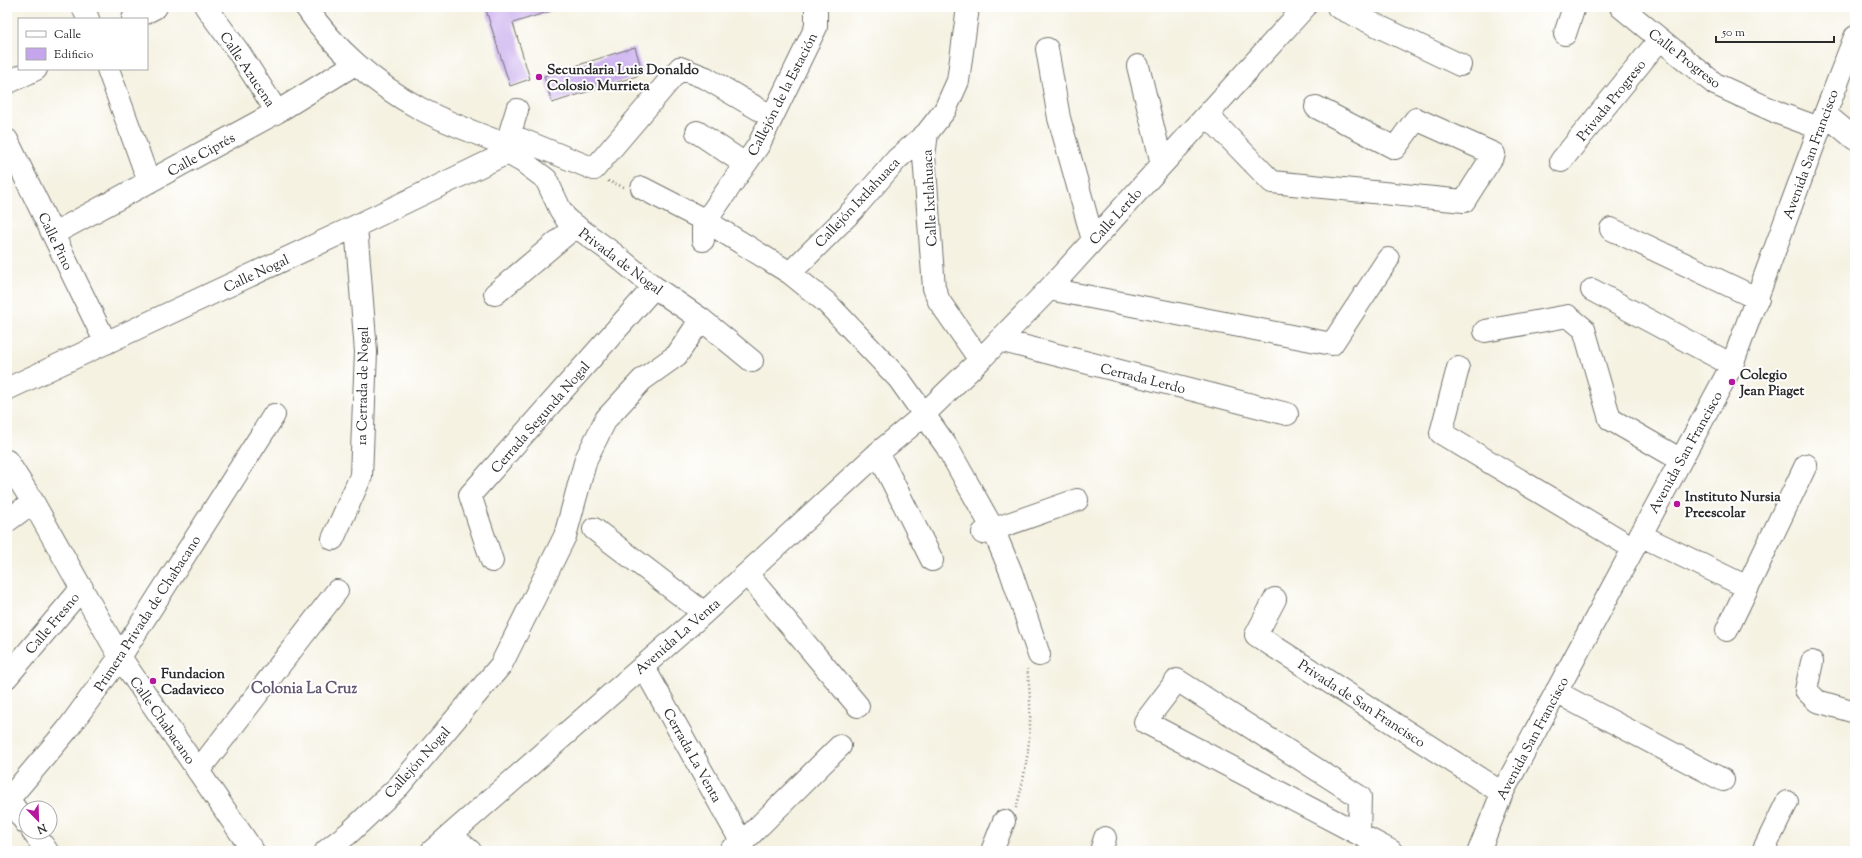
<svg xmlns="http://www.w3.org/2000/svg" width="1862" height="858" font-family="'Sorts Mill Goudy',serif">
	<style>
		.building { fill: #c5a6ec }
		.lines { fill: none; stroke-linecap: round; stroke-linejoin: round }
		.minor-casing { stroke: #72716b; stroke-width: 24 }
		.path { stroke: #72716b; stroke-width: 2.5; stroke-dasharray: 1 3; stroke-linecap: butt }
		.minor { stroke: #fff; stroke-width: 22 }
		.poi-dot { fill: #b5179e; stroke: #fff; stroke-width: 1.5 }
		.labels { text-anchor: middle; stroke-width: 4; stroke-linejoin: round; paint-order: stroke }
		.street-label { font-size: 14px; fill: #2b2b2b; stroke: #fff }
		.poi-label { font-size: 14px; font-weight: bold; fill: #2b2b2b; stroke: #fff; text-anchor: start }
		.neighbourhood-label { font-size: 15px; font-weight: bold; fill: #61566f; stroke: #fff }
	</style>
	<rect width="100%" height="100%" fill="#fff"/>
	<filter id="ink" filterUnits="userSpaceOnUse"><feTurbulence type="fractalNoise" baseFrequency=".025" numOctaves="2"/><feDisplacementMap in="SourceGraphic" scale="8" xChannelSelector="R" yChannelSelector="G"/><feConvolveMatrix kernelMatrix="1 2 1 2 8 2 1 2 1" color-interpolation-filters="sRGB"/></filter>
	<filter id="wash" filterUnits="userSpaceOnUse"><feTurbulence type="fractalNoise" baseFrequency=".012" numOctaves="4" result="noise"/><feDisplacementMap in="SourceGraphic" scale="16" xChannelSelector="R" yChannelSelector="G"/><feGaussianBlur stdDeviation="0.9" result="paint"/><feColorMatrix in="noise" values="0 0 0 0 0 0 0 0 0 0 0 0 0 0 0 0 0 1.4 0 .05"/><feComposite in="paint" operator="in"/></filter>
	<g filter="url(#wash)">
		<rect width="100%" height="100%" fill="#f5f2e2"/>
		<g id="blocks">
			<path class="building" d="M485 7H554V10L513 23 530 79 510 86Z
				M635 47 643 74 552 103 544 76Z"/>
		</g>
	</g>
	<g filter="url(#ink)">
		<use href="#blocks" fill-opacity="0" stroke="#72716b" stroke-width="1"/>
		<g class="lines">
			<g class="minor-casing">
				<path id="minor" d="M83 7 88 19
					M206 7 240 54 277 112
					M306 7C334 49 375 84 419 108 446 123 477 133 506 145
					M968 7 958 81 945 110 927 133 924 156 934 288 939 301 980 360
					M1338 7 1460 65
					M1621 7 1715 84 1781 114 1819 128
					M133 19 156 7
					M1565 34 1574 7
					M1047 49 1059 118 1093 240
					M1138 66 1162 164
					M108 69 149 182
					M7 83 36 69
					M1825 114 1855 139
					M1207 115 1272 182 1464 201 1494 154 1416 119 1395 148 1316 107
					M697 132 745 164
					M510 135 594 169 680 68 706 78 772 117
					M7 140 106 343
					M505 149 517 110
					M1561 161 1660 39
					M642 188 706 221 790 273 827 303 899 379 947 447 993 529 1011 572 1039 655
					M1611 229 1758 299
					M53 234 277 112 347 69
					M703 240V225L758 146 816 27V7
					M790 273 853 210 897 159 927 133
					M1049 289 1332 344 1388 259
					M1592 290 1732 365
					M495 294 576 226
					M1485 331 1568 316 1584 329 1610 419 1681 460
					M999 340 1287 414
					M1458 368 1441 433 1633 548
					M7 389 356 226 505 154 511 155 522 161 546 179 560 209 567 220 614 254 654 287 701 319 752 361
					M878 453 932 560
					M7 461 33 502 120 657 253 851
					M7 521 33 502
					M594 529 704 613
					M983 533 1077 500
					M1640 535 1747 587
					M333 539 361 476 366 352 356 226
					M492 561 470 495 654 287
					M747 574 858 706
					M1275 599 1256 635 1502 793
					M1727 630 1806 465
					M1812 662 1806 690 1817 701 1855 712
					M643 666 742 843
					M7 677 82 588
					M1556 692 1723 780
					M198 771 337 591
					M8 799 26 823
					M7 801 67 730 120 657 274 415
					M33 832 47 851
					M1359 834 1360 797 1177 680 1145 722 1359 834 1391 851
					M451 835 470 851
					M731 850 742 843 840 746
					M326 851 349 833 399 786 501 665 565 536 586 459 606 419 642 380 677 355 701 319
					M432 851 704 613 878 453 919 419 980 360 1049 289 1305 7
					M992 851 1004 821
					M1101 851 1105 838
					M1479 851 1502 793 1732 365 1825 114 1855 37
					M1763 851 1787 802"/>
			</g>
			<path class="path" d="M608 181 624 187
				M1016 808C1029 764 1034 715 1027 669"/>
			<use href="#minor" class="minor"/>
		</g>
	</g>
	<g class="poi-dot">
		<circle cx="539" cy="77" r="4"/>
		<circle cx="1732" cy="382" r="4"/>
		<circle cx="1677" cy="504" r="4"/>
		<circle cx="153" cy="681" r="4"/>
	</g>
	<g class="labels">
		<g class="street-label">
			<text transform="translate(1685 58) rotate(38)" y="5">Calle Progreso</text>
			<text transform="translate(248 69) rotate(56)" y="5">Calle Azucena</text>
			<text transform="translate(782 94) rotate(-63)" y="5">Callejón de la Estación</text>
			<text transform="translate(1611 100) rotate(-51)" y="5">Privada Progreso</text>
			<text transform="translate(201 154) rotate(-29)" y="5">Calle Ciprés</text>
			<text transform="translate(1810 154) rotate(-70)" y="5">Avenida San Francisco</text>
			<text transform="translate(929 198) rotate(-93)" y="5">Calle Ixtlahuaca</text>
			<text transform="translate(857 202) rotate(-47)" y="5">Callejón Ixtlahuaca</text>
			<text transform="translate(1115 216) rotate(-48)" y="5">Calle Lerdo</text>
			<text transform="translate(56 241) rotate(64)" y="5">Calle Pino</text>
			<text transform="translate(621 261) rotate(37)" y="5">Privada de Nogal</text>
			<text transform="translate(256 273) rotate(-25)" y="5">Calle Nogal</text>
			<text transform="translate(1143 378) rotate(14)" y="5">Cerrada Lerdo</text>
			<text transform="translate(362 386) rotate(-89)" y="5">1a Cerrada de Nogal</text>
			<text transform="translate(540 417) rotate(-49)" y="5">Cerrada Segunda Nogal</text>
			<text transform="translate(1685 452) rotate(-61)" y="5">Avenida San Francisco</text>
			<text transform="translate(147 613) rotate(-57)" y="5">Primera Privada de Chabacano</text>
			<text transform="translate(52 623) rotate(-50)" y="5">Calle Fresno</text>
			<text transform="translate(677 636) rotate(-41)" y="5">Avenida La Venta</text>
			<text transform="translate(1362 703) rotate(33)" y="5">Privada de San Francisco</text>
			<text transform="translate(163 720) rotate(55)" y="5">Calle Chabacano</text>
			<text transform="translate(1532 738) rotate(-62)" y="5">Avenida San Francisco</text>
			<text transform="translate(693 755) rotate(61)" y="5">Cerrada La Venta</text>
			<text transform="translate(417 762) rotate(-48)" y="5">Callejón Nogal</text>
		</g>
		<g class="poi-label">
			<text x="547" y="74">Secundaria Luis Donaldo<tspan x="547" dy="16">Colosio Murrieta</tspan></text>
			<text x="1740" y="379">Colegio<tspan x="1740" dy="16">Jean Piaget</tspan></text>
			<text x="1685" y="501">Instituto Nursia<tspan x="1685" dy="16">Preescolar</tspan></text>
			<text x="161" y="678">Fundacion<tspan x="161" dy="16">Cadavieco</tspan></text>
		</g>
		<g class="neighbourhood-label">
			<text x="304" y="693">Colonia La Cruz</text>
		</g>
	</g>
	<rect width="1862" height="858" fill="none" stroke="#fff" stroke-width="24"/>
	<rect x="18" y="18" width="130" height="52" fill="#ffffff" stroke="#aaaaaa"/>
	<rect x="26" y="31" width="20" height="6" fill="#ffffff" stroke="#aaaaaa"/>
	<text x="54" y="38" font-size="12" fill="#2b2b2b">Calle</text>
	<rect x="26" y="48" width="20" height="12" fill="#c5a6ec" stroke="#aaaaaa"/>
	<text x="54" y="58" font-size="12" fill="#2b2b2b">Edificio</text>
	<g transform="translate(38 820) rotate(157)"><circle r="19" fill="#ffffff" stroke="#aaaaaa"/>
	<path d="M0-3L7 15L0 10L-7 15Z" fill="#b5179e"/>
	<text y="-6" font-size="11" font-weight="bold" text-anchor="middle" fill="#2b2b2b">N</text>
	</g>
	<path d="M1716 36v6h118v-6" fill="none" stroke="#2b2b2b" stroke-width="2"/>
	<text x="1722" y="36" font-size="12" fill="#2b2b2b" stroke="#ffffff" stroke-width="3" paint-order="stroke">50 m</text>
</svg>
